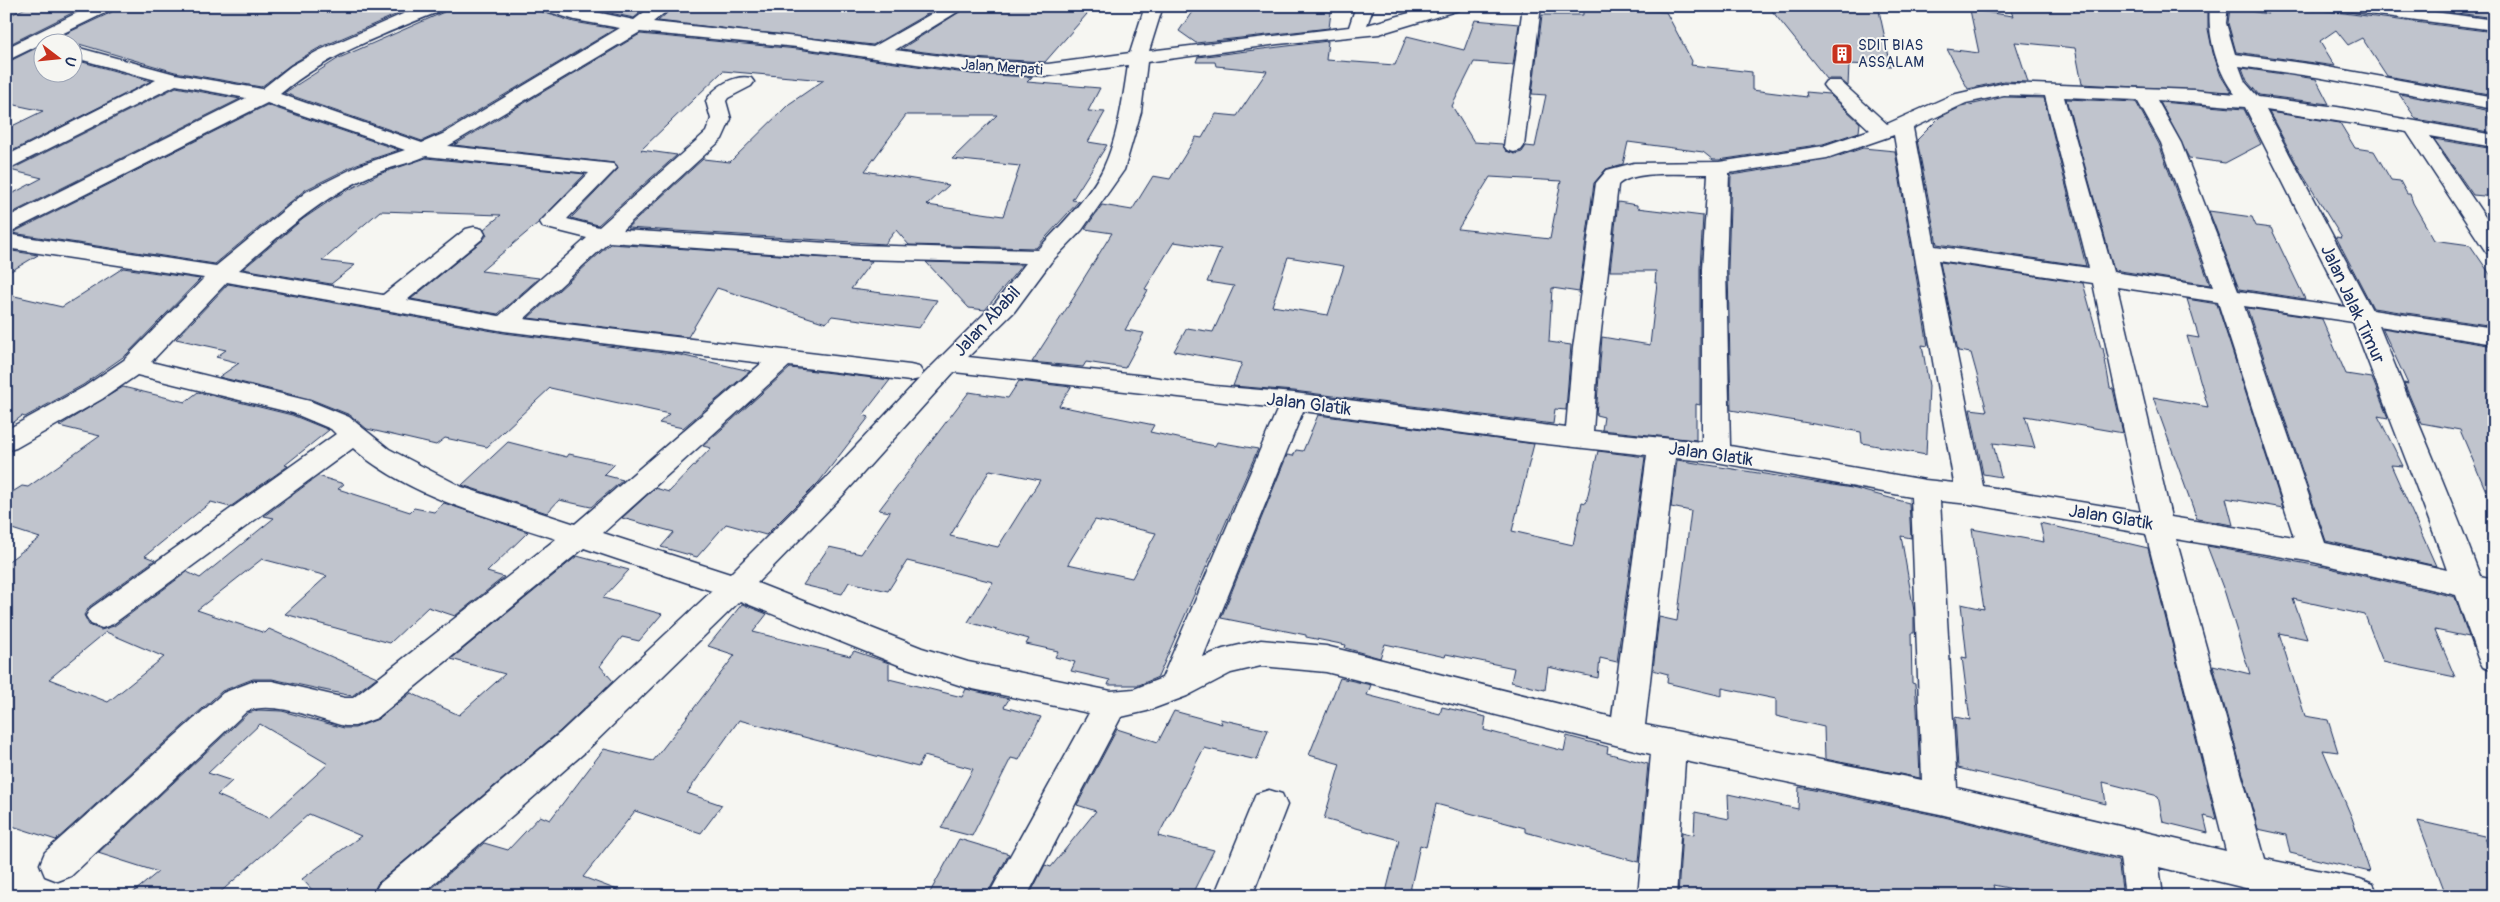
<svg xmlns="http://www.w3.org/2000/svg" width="2500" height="902" font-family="Pangolin,sans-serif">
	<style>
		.building { fill: #c0c4cd; stroke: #1b2f5e; fill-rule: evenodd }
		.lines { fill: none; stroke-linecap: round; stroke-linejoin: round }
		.street-casing { stroke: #1b2f5e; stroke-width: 3 }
		.street { fill: #f6f6f2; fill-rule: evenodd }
		.labels { text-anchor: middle; stroke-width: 4; stroke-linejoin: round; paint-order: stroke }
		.far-poi-label { font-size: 15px; fill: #1b2f5e; stroke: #f6f6f2; text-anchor: start }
		.far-street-label { font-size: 15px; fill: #1b2f5e; stroke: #f6f6f2 }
		.street-label { font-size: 18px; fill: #1b2f5e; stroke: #f6f6f2 }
	</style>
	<rect width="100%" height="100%" fill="#f6f6f2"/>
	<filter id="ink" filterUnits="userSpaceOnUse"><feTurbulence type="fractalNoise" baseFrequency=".02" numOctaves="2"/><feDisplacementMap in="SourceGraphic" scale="10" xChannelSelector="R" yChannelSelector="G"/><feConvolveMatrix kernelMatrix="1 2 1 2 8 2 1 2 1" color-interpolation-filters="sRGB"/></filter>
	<g filter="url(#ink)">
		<path class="building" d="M30 6H86L6 46V17Z
			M116 6H416L317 49 290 65 261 87 175 72 72 42H48L112 12Z
			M448 6H538L542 12 574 22 615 29 444 131 422 141 284 93 339 58 444 12Z
			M577 6H649L634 18Z
			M675 6H941L873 45 658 21Z
			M969 6H1094L1045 62 972 58 901 49Z
			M1196 6H1267L1331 12 1329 28 1196 43 1179 31Z
			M1768 6H1878L1891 66 1849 64 1848 86 1840 79H1827Z
			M2009 6H2183L2208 9V29L2213 53 2221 76 2231 92 2082 84 2075 48 2015 42 2028 82 2004 81 1968 89 1947 49 1979 53 1970 10 2013 16Z
			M2262 6H2288L2494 32V95L2387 76 2362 38 2348 45 2336 30 2320 41 2335 66 2236 52 2228 23 2230 8 2268 14Z
			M2406 6H2494V18Z
			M1583 7 1666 12 1692 61 1691 65 1752 72V90L1807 97 1806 92 1829 94 1860 123 1859 132 1823 144 1719 160H1713L1703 152 1628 142 1623 164 1606 169 1594 183 1579 292 1552 288 1549 342 1571 345 1566 410 1555 409 1553 424 1294 391 1233 386 1242 363 1174 351 1187 328 1213 332 1234 286 1207 282 1221 249 1174 242 1145 289 1148 290 1125 330 1144 333 1125 368 1086 362 1083 367 1032 362 1076 294H1074L1112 233 1085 229 1102 205 1132 210 1153 176 1170 179 1196 137 1202 138 1216 114 1237 116 1267 71 1216 66 1215 62H1196L1198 57 1328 41 1326 60 1395 65 1407 36 1464 50 1475 20 1519 24 1513 65 1474 62 1452 106 1474 142 1502 144 1506 151 1515 154 1522 152 1526 146 1535 147 1546 95 1532 94 1542 15H1583ZM1490 177 1561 181 1550 239 1458 229ZM1288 257 1344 266 1328 315 1272 306Z
			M640 34 797 49 972 74 1032 77 1027 82 1100 88 1088 111 1105 112 1088 142 1107 145 1072 200 1079 201 1036 248 909 245 896 230 885 244 627 228 703 159 730 162 789 104 824 80 723 71 641 150 677 155 598 225 571 218 618 169 614 163 454 145ZM906 115H997L952 159 1020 166 1003 216 927 205 949 185 865 171Z
			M42 45V72H72V59L151 81 6 154V129L43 111 6 103V63Z
			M2242 68 2316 79 2329 104 2259 95 2247 81Z
			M176 87 240 99 6 216V197L42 178 10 170Z
			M2399 94 2486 110 2494 133 2416 119Z
			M2004 97 2044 98 2086 266 1937 244 1917 140 1940 117 1961 107Z
			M2066 99 2136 102 2159 144 2210 285 2114 270Z
			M2160 102 2244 109 2261 144 2225 163 2189 158Z
			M267 105 399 150 357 164 305 190 215 264 12 233Z
			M2269 112 2340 123 2355 148 2374 151 2391 180 2400 181 2407 194H2410L2413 203 2434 240 2470 245 2494 280V326L2373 308 2336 237 2342 238 2301 172Z
			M2434 139 2494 149V197L2473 195Z
			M1863 148 1895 151 1928 346 1922 345 1929 386 1926 455 1862 443 1861 432 1731 410 1728 269 1731 175 1827 160Z
			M426 158 585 174 538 223 481 271 539 278 498 314 411 299 483 240 487 235 484 229 501 215 380 211 322 261 355 265 331 284 243 269 303 219 337 196 379 174Z
			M1618 202 1637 205V208L1703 216 1700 269V405L1696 404V440L1602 430 1604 417 1596 415 1602 337 1650 345 1657 283H1655L1656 271H1610Z
			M2209 211 2252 217 2256 226 2271 228 2305 299 2239 289Z
			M610 244 872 261 851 289 937 300 919 328 832 316 826 323 717 288 688 337 528 318Z
			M6 250 38 255 6 274Z
			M926 262 1022 265 985 310 969 308Z
			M1940 262 2083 283 2101 348H2103L2110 388 2113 389 2123 433 2025 416 2035 448 1993 443 2001 477 1983 474 1970 409 1987 411 1971 353 1958 351Z
			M123 268 200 279 126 355 83 385 25 417 22 416 6 428V294L62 307Z
			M228 284 504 333 680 355 750 371 683 428 659 423 669 414 550 388 487 447 445 438 436 445 367 429 350 415 310 399 219 377 239 363 216 357 226 350 176 339Z
			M2187 299 2217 304 2283 508 2226 498 2233 525 2197 519 2153 397 2208 407 2187 336 2199 338Z
			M2247 308 2322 319 2346 374 2372 378 2388 418 2378 416 2403 466 2391 465 2436 566 2326 541Z
			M2382 328 2494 346V510L2460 430 2421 423 2404 383 2408 384Z
			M790 368 890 380 863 415 869 417 819 482 766 535 726 524 697 557 661 547 674 532 622 518 655 488 669 492 711 448 703 446Z
			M1019 381 1071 387 1059 406 1154 425 1150 432 1215 446 1217 442 1258 449 1158 677 1139 685H1108L1110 680 1071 671 1075 662 1055 657 1058 651 1026 644 1029 639 968 622 993 582 907 561 888 591 849 582 842 594 803 585 829 547 861 554 890 512 879 510 969 392 1008 398ZM990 470 1040 480 998 547 950 536ZM1095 520 1156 533 1132 578 1068 564Z
			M123 387 185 402 198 392 292 415 329 430 285 465 288 466 230 507 211 502 145 556 155 560 90 606 84 615 89 625 101 630 114 626 187 572 200 578 274 518 264 516 318 476 344 484 338 489 410 512 414 508 434 512 444 503 528 532 487 572 504 577 455 616 428 607 390 643 285 614 327 576 262 559 197 610 265 633 269 629 377 677 352 696 272 679H253L222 691 56 840 6 824V563L40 538 6 527V496L22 486 28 487 100 436 59 426ZM106 632 164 657 108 702 49 679Z
			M1318 415 1534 444 1512 531 1573 545 1582 502 1586 503 1598 451 1645 457 1617 662 1600 658 1598 678 1548 667 1545 690 1511 682 1514 668 1446 654 1445 657 1385 644 1380 658 1345 648 1346 645 1306 637V635L1221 618 1287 455 1293 456 1296 450 1303 451Z
			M508 442 567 457 569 454 615 464 604 475 623 480 591 507 559 500 547 513 462 485Z
			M1677 460 1852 488 1909 503 1911 538 1901 536 1914 611V633H1911L1912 683 1915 684 1917 709 1920 778 1825 759 1824 727 1776 716V699L1722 688V696L1667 683 1668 674 1653 670 1659 617 1677 621 1691 511 1671 507Z
			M2040 523 2148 548 2216 819 2204 816 2208 833 2163 822 2158 796 2103 782 2106 804 1958 768 1955 717 1970 720 1962 657 1967 658 1961 604 1984 609 1972 529 2044 542Z
			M2207 546 2325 567 2455 597 2469 637 2435 630 2455 677 2383 662 2365 615 2293 599 2307 639 2279 633 2305 716 2328 720 2338 752 2323 750 2352 818 2370 872 2290 853 2286 835 2258 829 2213 665 2250 674 2225 593Z
			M577 556 629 570 603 598 662 614 639 641 622 637 600 666 613 681 559 732 378 883 371 896H318L302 879 361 836 309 814 216 896H129L158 872 98 853 248 713 258 710 282 711 344 728H355L378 719 411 693 459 715 505 674 451 659ZM260 724 328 764 269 818 217 795 232 781 208 773Z
			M742 604 767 614 753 632 850 656 854 651 889 663V679L962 697 966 689 1005 698 1009 699 1004 707 1041 717 1019 760 1011 758 972 836 941 828 973 769 924 756 918 767 739 720 687 793 722 805 701 833 635 811 583 877 625 893V896H423L484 843 508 850 540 816 550 820 604 749 653 761 735 655 708 646Z
			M1340 678 1371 685 1367 695 1440 714 1442 707 1486 717 1484 730 1564 751 1567 736 1608 747 1607 753 1648 764 1639 862 1525 832V828L1436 804 1426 847 1420 845 1409 896H1385L1399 840 1324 819 1340 764 1309 755Z
			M1174 711 1222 724 1220 719 1268 730 1257 760 1204 748 1158 836 1214 850 1191 896H1029L1045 865 1051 867 1096 811 1077 805 1117 729 1158 742Z
			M1799 787 1940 816 2118 860 2123 896H2048L1993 885 1996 896H1678L1682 832 1694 835 1695 812 1729 819 1728 794 1798 809Z
			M2418 821 2484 836 2494 859V896H2462L2445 892Z
			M959 839 1009 854 986 896H928Z"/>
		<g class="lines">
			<g class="street-casing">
				<path id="street" d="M91 6H114L111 10 6 61V48Z
					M421 6H446L443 10C386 33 328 54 280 94L422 143 445 133 620 28 575 20 543 10 540 6H567L634 20 652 6H673L653 22 797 37 873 47 945 6H967L895 50 972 60 1048 64 1130 53 1145 6H1163L1149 51 1349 27 1356 6H1374L1367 25 1434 6H1462L1459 10 1379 34 1278 44 1147 62 1141 112 1124 170 1082 230 1051 262 1014 312 968 357 1146 376 1214 386 1294 393 1566 428 1573 348 1596 183 1607 170 1634 163 1719 162 1823 146 1870 130 1826 89 1823 85 1826 81H1840L1887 124 1952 95 2004 83 2194 90 2235 94C2217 72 2207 35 2210 6H2228L2226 23 2235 54 2316 65 2494 97V109L2316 77 2239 66 2245 82 2258 97 2337 107 2494 135V147L2430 136 2494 230V254L2486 252 2407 132 2266 110 2372 310 2494 328V344L2379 326C2412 410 2449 492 2480 576L2494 579V601H2489L2494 614V671L2483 667 2478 658 2456 595 2313 562 2176 539 2265 859 2360 879 2373 884 2379 896H2278L2159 867 2163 896H2125L2120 858 1940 814 1685 761 1676 896H1638L1651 754 1326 672 1261 666 1231 673 1187 696 1147 711 1121 717 1027 896H988L1089 713 968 688 901 666 740 601 584 753 420 896H373L379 884 560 733 712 591 584 548 377 718 355 726H345C317 719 273 700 247 711L71 876 58 881 45 876 40 864 45 852 223 693 254 681H272L345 698H353L556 539C487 516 409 497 353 448L113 624 102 628 91 624 86 616 91 608 336 434 331 429 293 413 137 375 102 399 16 448 6 451V430L84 387 124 360 204 278 6 248V234L216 266 306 192 358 166 405 150 267 103 6 234V218L246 98 176 85 6 170V156L156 80 72 57V46L175 74 262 89 291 66 318 51ZM640 32 797 47 972 72 1048 76 1128 65C1123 98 1118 138 1103 169 1090 196 1058 229 1037 250L859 245 622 230 722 139 731 119 726 101 728 98 751 86 754 82 751 78C734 74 714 87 706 101L711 119 706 132 599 227 567 219 613 172 617 168 613 164 448 146ZM2004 95 2045 96 2089 268 1935 246 1913 128 1966 103ZM2064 97 2137 100 2161 143 2213 287 2113 272ZM2157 100 2245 107 2346 307 2238 291 2181 143ZM1894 135 1954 483 1925 480 1730 446 1726 269 1729 173 1827 158ZM426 156 589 173 540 222 543 227 587 238 499 316 407 300 482 239 485 234 482 229 474 227 466 229 383 295 239 270C281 235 321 197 372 175 389 167 408 164 426 156ZM1708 174 1702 269V442L1593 431 1599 348 1618 185C1633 169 1686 175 1708 174ZM609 242 859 259 1026 263 996 302 919 379 923 373 919 367 910 365 524 319ZM1938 260 2093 283 2141 512 1983 486ZM227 282 504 331 762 363 575 524 462 487 389 449 349 417 310 401 151 362ZM2117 287 2218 302 2294 537 2171 517ZM2244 306 2353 322C2384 405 2418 487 2447 570L2325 543ZM789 366 910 381 919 379 826 478 730 574 603 533ZM954 372 1278 408 1162 678 1134 689 1111 691 968 662 922 648 757 583 846 492ZM1303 411 1529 442 1647 455 1612 717 1326 646 1261 640 1223 649 1203 657ZM1675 458 1716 462 1911 497 1922 780 1645 725ZM1940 501 1970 504 2146 534 2226 851 1957 788Z
					M1523 6H1541L1524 146 1521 150 1514 152 1507 150 1504 146Z
					M2339 6H2390L2494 20V30L2348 11 2342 10Z
					M1269 790 1282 794 1287 805 1252 896H1214L1256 794Z"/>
			</g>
			<use href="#street" class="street"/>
		</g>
	</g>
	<defs>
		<g id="building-square" transform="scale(1.125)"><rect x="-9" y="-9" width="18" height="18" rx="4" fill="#c8321e" stroke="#f6f6f2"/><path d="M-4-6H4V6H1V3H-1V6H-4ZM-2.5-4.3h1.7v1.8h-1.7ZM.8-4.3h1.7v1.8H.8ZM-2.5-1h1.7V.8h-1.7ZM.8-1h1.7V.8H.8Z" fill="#fff"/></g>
	</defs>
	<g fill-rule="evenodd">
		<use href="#building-square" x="1842" y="54"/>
	</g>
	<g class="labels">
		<g class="far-poi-label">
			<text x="1858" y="50">SDIT BIAS<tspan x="1858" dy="17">ASSALAM</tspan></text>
		</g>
		<g class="far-street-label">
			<text transform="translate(1002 67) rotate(4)" y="5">Jalan Merpati</text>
		</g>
		<g class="street-label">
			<text transform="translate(2353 304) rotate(65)" y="6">Jalan Jalak Timur</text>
			<text transform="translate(987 321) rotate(-47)" y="6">Jalan Ababil</text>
			<text transform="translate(1309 404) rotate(7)" y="6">Jalan Glatik</text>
			<text transform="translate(1711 454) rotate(8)" y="6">Jalan Glatik</text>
			<text transform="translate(2111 517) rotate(9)" y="6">Jalan Glatik</text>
		</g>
	</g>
	<rect width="2500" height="902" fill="none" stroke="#f6f6f2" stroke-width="25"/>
	<rect x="12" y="12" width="2475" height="877" fill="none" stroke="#1b2f5e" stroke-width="2" filter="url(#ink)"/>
	<g transform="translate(58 58) rotate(106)"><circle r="24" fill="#f6f6f2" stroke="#9ea6b7"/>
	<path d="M0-4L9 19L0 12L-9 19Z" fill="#c8321e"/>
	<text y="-8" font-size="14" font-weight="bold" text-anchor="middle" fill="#1b2f5e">U</text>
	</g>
</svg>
